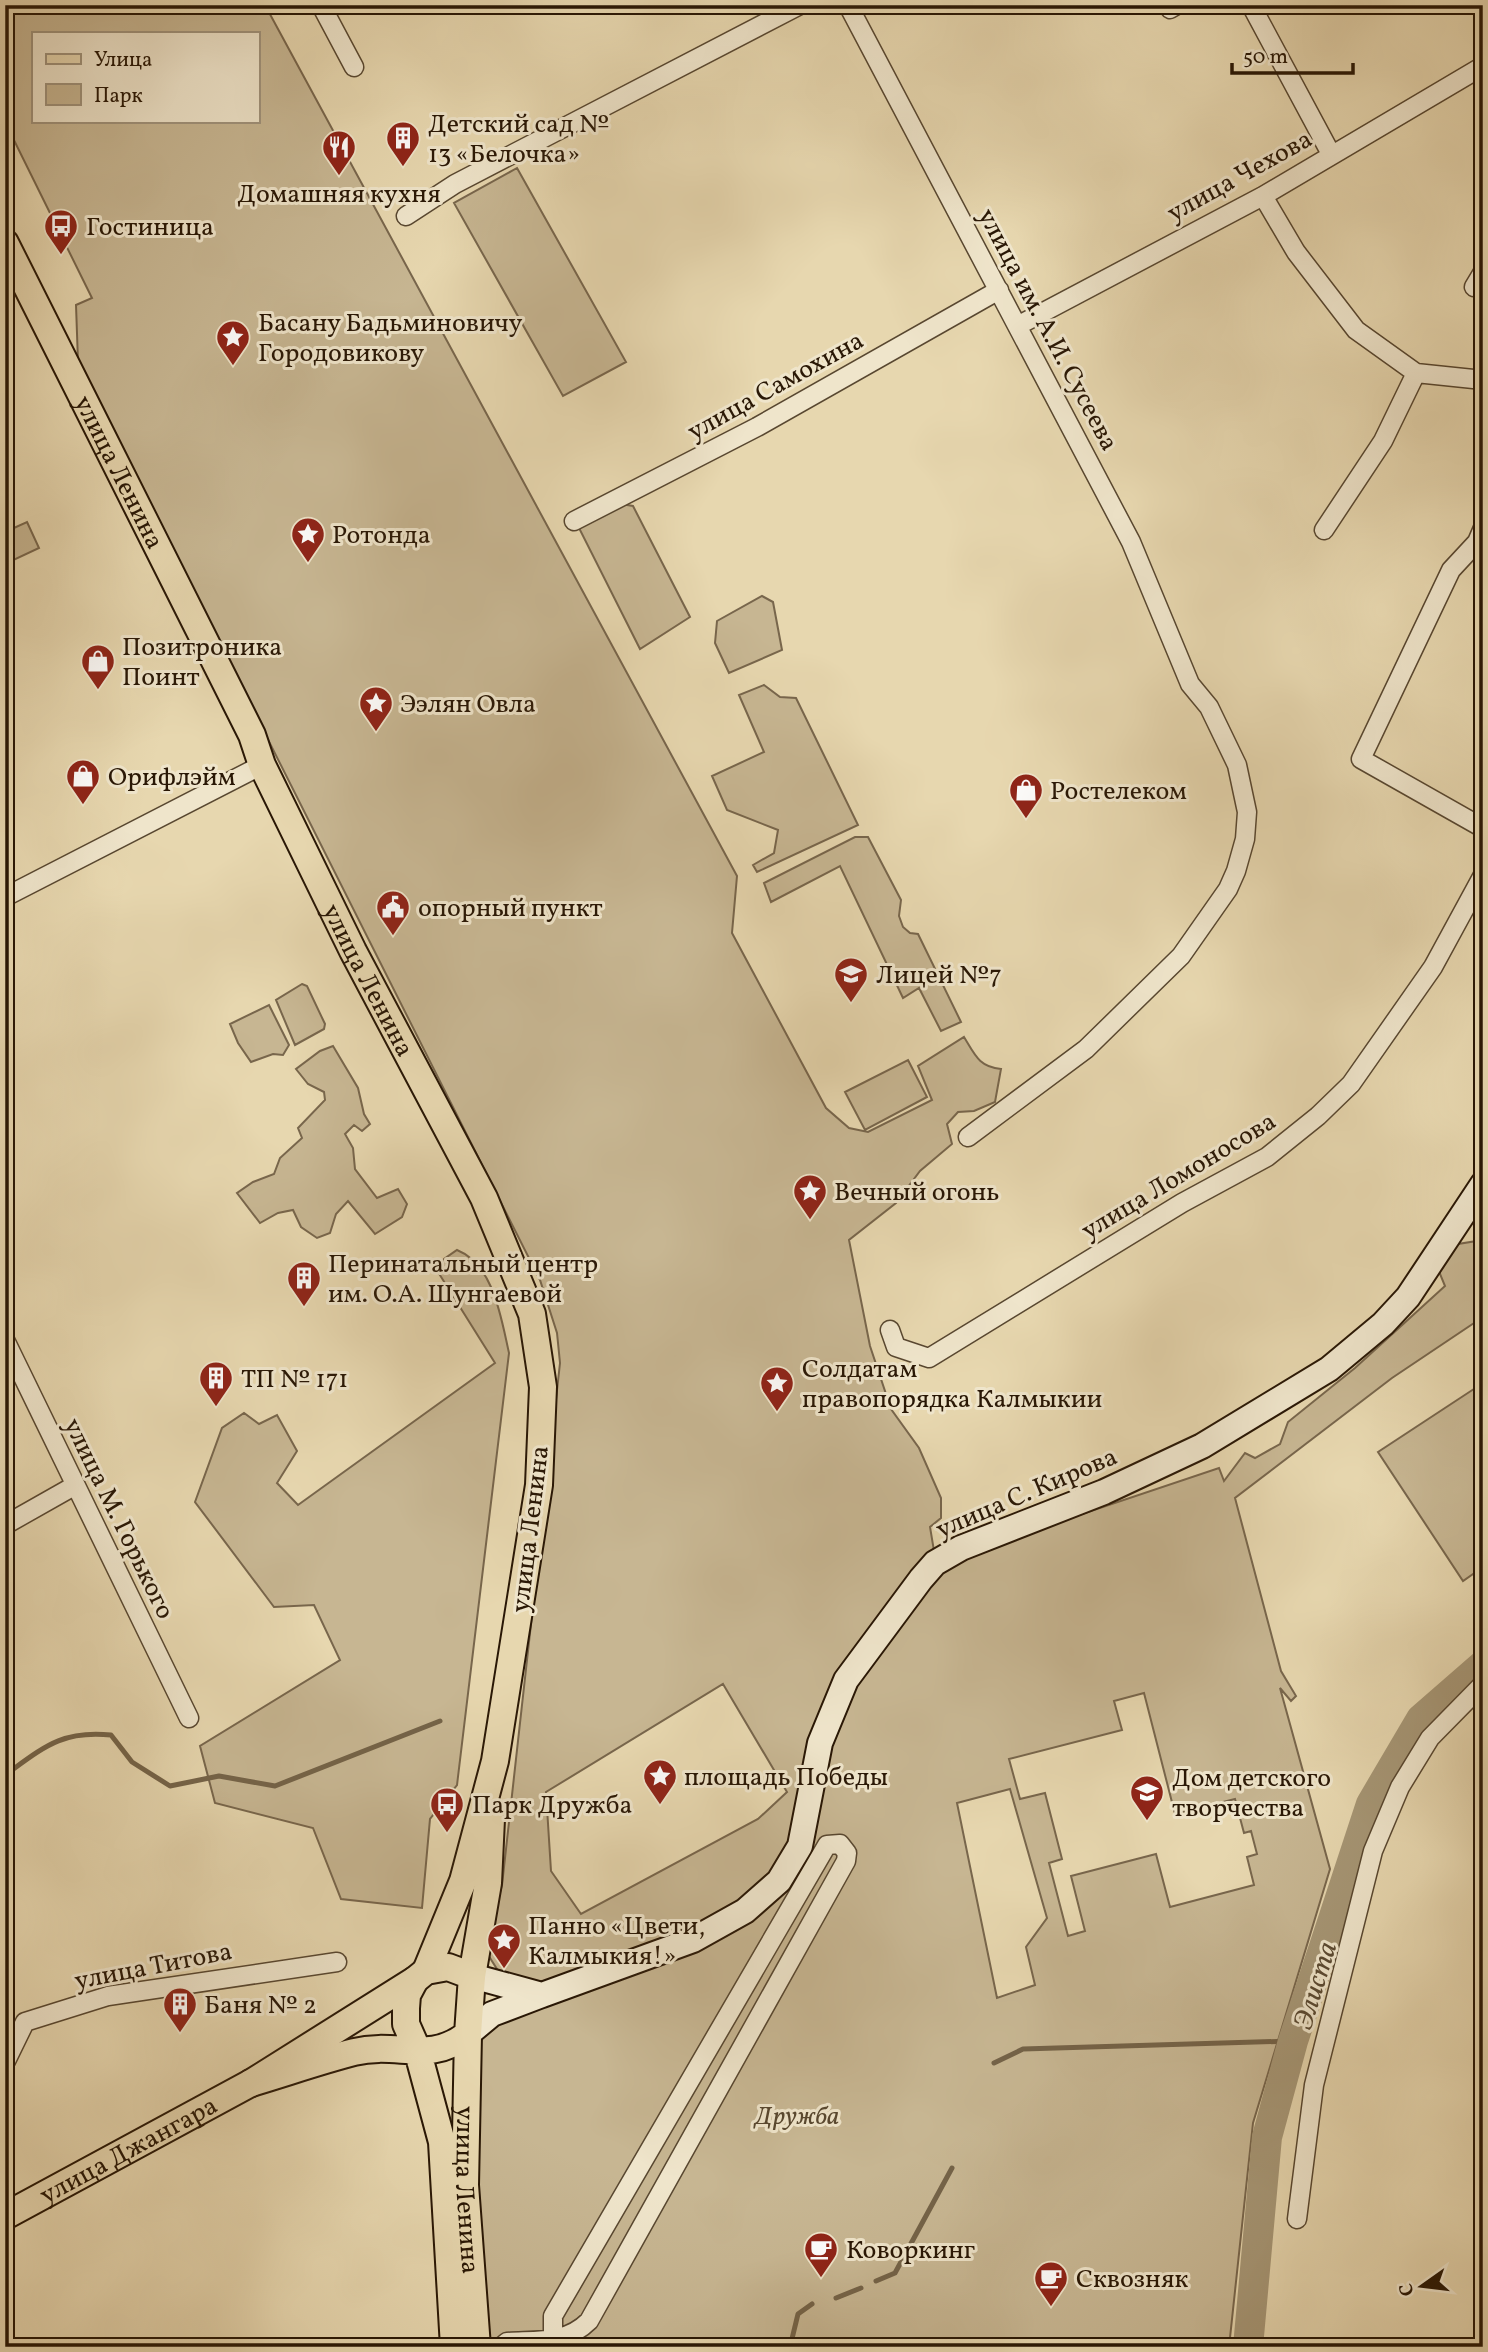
<svg xmlns="http://www.w3.org/2000/svg" width="1488" height="2352" font-family="Vollkorn,serif">
	<style>
		.green { fill: #c7b692; stroke: #78664c; stroke-width: 2; fill-rule: evenodd }
		.lines { fill: none; stroke-linecap: round; stroke-linejoin: round }
		.stream { stroke: #746348; stroke-width: 5 }
		.river { stroke: #a69675; stroke-width: 30 }
		.minor-casing { stroke: #584730; stroke-width: 21 }
		.secondary-casing { stroke: #291705; stroke-width: 28 }
		.primary-casing { stroke: #291705; stroke-width: 30 }
		.minor { stroke: #efe5cb; stroke-width: 18 }
		.secondary { stroke: #efe5cb; stroke-width: 24 }
		.primary { stroke: #e7d7af; stroke-width: 26 }
		.labels { text-anchor: middle; stroke-width: 6; stroke-linejoin: round; paint-order: stroke }
		.poi-label { font-size: 26px; fill: #291705; stroke: #efe5cb; text-anchor: start }
		.street-label { font-size: 26px; fill: #291705; stroke: #efe5cb }
		.park-label { font-size: 26px; font-style: italic; fill: #58472f; stroke: #efe5cb }
		.water-label { font-size: 28px; font-style: italic; fill: #5b4a32; stroke: #efe5cb }
	</style>
	<rect width="100%" height="100%" fill="#e7d7af"/>
	<filter id="stains"><feTurbulence type="fractalNoise" baseFrequency=".00286" numOctaves="4"/><feColorMatrix values="0 0 0 0 .2 0 0 0 0 .09 0 0 0 0 .02 0 0 0 .5 -.17"/></filter>
	<radialGradient id="worn" r=".72"><stop offset=".6" stop-color="#630" stop-opacity="0"/><stop offset="1" stop-color="#630" stop-opacity=".3"/></radialGradient>
	<path class="green" d="M5 5H265L737 876 732 933 826 1108 849 1128 868 1132 932 1100 918 1066 964 1037C975 1055 979 1067 1001 1069L995 1102 974 1111 958 1112 947 1124 952 1144 920 1171 896 1203 849 1240 870 1346 891 1409 919 1448 941 1498V1518L930 1527 936 1563 1219 1468 1224 1481 1245 1453 1255 1458 1280 1444 1288 1422 1355 1368 1445 1286 1438 1269 1452 1245 1483 1240V1317L1392 1378 1235 1498 1281 1671 1296 1696 1291 1701 1280 1688 1330 1869 1253 2123 1229 2347H486L472 2202 475 2038 538 1988 504 1980 485 1950 502 1885 560 1363 557 1333 540 1280 78 362 76 305 92 298 5 122ZM33 33H257V121H33ZM723 1684 787 1792 758 1819 581 1914 551 1871 546 1792ZM1144 1693 1175 1814 1235 1799 1244 1833 1251 1831 1257 1854 1247 1857 1254 1885 1170 1907 1156 1854 1071 1876 1085 1931 1068 1936 1049 1863 1062 1859 1045 1793 1020 1799 1009 1759 1122 1730 1114 1701ZM1010 1789 1047 1918 1026 1947 1035 1985 997 1998 957 1803Z
		M517 168 626 362 563 396 454 203Z
		M621 504 633 506 690 617 640 649 578 526Z
		M27 522 39 548 5 564V532Z
		M762 596 773 602 782 650 729 673 715 643 717 621Z
		M764 685 780 697 796 698 858 825 757 872 753 865 774 853 778 830 727 810 712 776 764 752 739 695Z
		M855 837H868L901 900 899 916 903 927 910 933 918 934 961 1022 941 1031 919 988 903 998 840 866 771 902 764 883Z
		M302 984 307 986 325 1024 324 1029 295 1045 276 1000Z
		M269 1005 289 1045 283 1055 273 1054 251 1062 238 1043 230 1024Z
		M333 1046 358 1088 364 1114 370 1124 362 1131 354 1125 345 1134 353 1148 355 1169 377 1198 398 1189 407 1204 402 1217 375 1234 348 1201 336 1214 330 1233 317 1238 301 1227 293 1210 278 1213 260 1223 237 1193 253 1182 274 1174 280 1158 302 1138 298 1128 325 1100 324 1092 308 1084 296 1069 320 1051Z
		M908 1060 927 1097 865 1130 845 1092Z
		M457 1250C494 1265 501 1318 509 1353L457 1785 430 1819 422 1908 341 1899 313 1828 215 1803 200 1746 340 1660 314 1605 274 1607 195 1502 222 1428 244 1413 259 1424 277 1415 297 1451 277 1483 298 1505 495 1363 438 1272 444 1259Z
		M1483 1383V1567L1463 1581 1378 1452Z"/>
	<g class="lines">
		<path class="stream" d="M5 1775C44 1747 62 1730 111 1735L132 1762 170 1786 219 1776 275 1786 440 1721
			M994 2063 1023 2049 1293 2041
			M876 2281 895 2273 952 2168
			M836 2298 861 2288
			M790 2347 798 2314 812 2304"/>
		<path class="river" d="M1248 2347 1267 2137 1293 2041 1371 1804 1421 1719 1483 1665"/>
		<g class="minor-casing">
			<path id="minor" d="M321 5 354 67
				M848 5 1131 542 1190 684 1209 707 1237 765 1247 812 1245 839 1236 871 1228 889 1181 956 1086 1049 968 1137
				M1251 5 1331 154
				M1170 9 1177 5
				M1263 196 1296 252 1356 330 1416 373 1483 380
				M406 216 455 184 800 5
				M1474 287 1483 272
				M1019 325 1263 196 1483 66
				M574 521 757 427 999 290
				M1483 528 1477 542 1451 570 1361 759 1483 828
				M1324 530 1383 441 1416 373
				M5 897 262 765
				M890 1330 896 1347 929 1358 1182 1203 1267 1157 1318 1116 1351 1084 1433 967 1483 875
				M5 1340 189 1718
				M5 1525 74 1486
				M5 2063 25 2022 108 1996 337 1962
				M1297 2219 1314 2085 1373 1851 1400 1787 1430 1738 1483 1684
				M501 2347 507 2342C538 2340 566 2344 589 2321L846 1861 847 1853 840 1844 827 1845 553 2316V2339"/>
		</g>
		<g class="secondary-casing">
			<path id="secondary" d="M542 1995 693 1940 745 1911 779 1881 800 1846 820 1743 846 1680 921 1579 935 1563 961 1548 1104 1492 1202 1446 1329 1369 1383 1324 1408 1297 1483 1184
				M468 2034 492 2014 542 1995 472 1976"/>
		</g>
		<g class="primary-casing">
			<g id="primary">
				<path id="s1" d="M5 243 252 735 262 765 353 951 484 1198 532 1314 543 1387 539 1485 495 1761 463 1881 426 1971"/>
				<path d="M472 1976 488 1883 491 1819"/>
				<path id="s2" d="M468 2034 465 2185 477 2347"/>
				<path d="M251 2083C285 2073 319 2061 354 2052 399 2041 428 2065 468 2034L472 1976 448 1967 426 1971 415 1980 407 1995 406 2008V2024L417 2049 442 2142 454 2347"/>
				<path id="s3" d="M5 2216 251 2083 415 1980"/>
			</g>
		</g>
		<use href="#minor" class="minor"/>
		<use href="#secondary" class="secondary"/>
		<use href="#primary" class="primary"/>
	</g>
	<defs>
		<g id="building-pin" transform="scale(1.75)"><path d="M0 17L-7.5 6A9.5 9.5 0 1 1 7.5 6Z" fill="#8f2418" stroke="#efe5cb"/><path d="M-4-6H4V6H1V3H-1V6H-4ZM-2.5-4.3h1.7v1.8h-1.7ZM.8-4.3h1.7v1.8H.8ZM-2.5-1h1.7V.8h-1.7ZM.8-1h1.7V.8H.8Z" fill="#fff"/></g>
		<g id="restaurant-pin" transform="scale(1.75)"><path d="M0 17L-7.5 6A9.5 9.5 0 1 1 7.5 6Z" fill="#8f2418" stroke="#efe5cb"/><path d="M-5-6h1v4h1v-4h1v4h1v-4h1v5L-1.5 .5V6h-2V.5L-5-1ZM5-6V6H3V1.5H1.5Q1.5-4 5-6Z" fill="#fff"/></g>
		<g id="bus-pin" transform="scale(1.75)"><path d="M0 17L-7.5 6A9.5 9.5 0 1 1 7.5 6Z" fill="#8f2418" stroke="#efe5cb"/><path d="M-5-6H5V4H4V6H2V4H-2V6H-4V4H-5ZM-3.5-4V0h7V-4ZM-3.5 1.2v1.5H-2V1.2ZM2 1.2v1.5H3.5V1.2Z" fill="#fff"/></g>
		<g id="sight-pin" transform="scale(1.75)"><path d="M0 17L-7.5 6A9.5 9.5 0 1 1 7.5 6Z" fill="#8f2418" stroke="#efe5cb"/><path d="M0-6L1.8-2.2L6-1.7L2.9 1.2L3.7 5.4L0 3.3L-3.7 5.4L-2.9 1.2L-6-1.7L-1.8-2.2Z" fill="#fff"/></g>
		<g id="shop-pin" transform="scale(1.75)"><path d="M0 17L-7.5 6A9.5 9.5 0 1 1 7.5 6Z" fill="#8f2418" stroke="#efe5cb"/><path d="M-5-2.5h2.3a2.7 3.5 0 0 1 5.4 0H5L5.5 6h-11ZM-1.5-2.5h3a1.5 2.3 0 0 0-3 0Z" fill="#fff"/></g>
		<g id="civic-pin" transform="scale(1.75)"><path d="M0 17L-7.5 6A9.5 9.5 0 1 1 7.5 6Z" fill="#8f2418" stroke="#efe5cb"/><path d="M-.6-6.5H3V-4.5H.6V-3L4-1V1h2V6H-6V1h2V-1L-.6-3ZM-1.2 2.5V6h2.4V2.5Z" fill="#fff"/></g>
		<g id="university-pin" transform="scale(1.75)"><path d="M0 17L-7.5 6A9.5 9.5 0 1 1 7.5 6Z" fill="#8f2418" stroke="#efe5cb"/><path d="M0-5L7-2L0 1L-7-2ZM-4 1L0 2.5L4 1V4Q0 6-4 4Z" fill="#fff"/></g>
		<g id="school-pin" transform="scale(1.75)"><path d="M0 17L-7.5 6A9.5 9.5 0 1 1 7.5 6Z" fill="#8f2418" stroke="#efe5cb"/><path d="M0-5L7-2L0 1L-7-2ZM-4 1L0 2.5L4 1V4Q0 6-4 4Z" fill="#fff"/></g>
		<g id="cafe-pin" transform="scale(1.75)"><path d="M0 17L-7.5 6A9.5 9.5 0 1 1 7.5 6Z" fill="#8f2418" stroke="#efe5cb"/><path d="M-5.5-4.5H6V0H3Q3 3.5 0 3.5H-2.5Q-5.5 3.5-5.5 0ZM3-3.2v2h1.7v-2ZM-6 4.5H4V6H-6Z" fill="#fff"/></g>
	</defs>
	<g fill-rule="evenodd">
		<use href="#building-pin" x="403" y="138"/>
		<use href="#restaurant-pin" x="339" y="147"/>
		<use href="#bus-pin" x="61" y="226"/>
		<use href="#sight-pin" x="233" y="337"/>
		<use href="#sight-pin" x="308" y="534"/>
		<use href="#shop-pin" x="98" y="661"/>
		<use href="#sight-pin" x="376" y="703"/>
		<use href="#shop-pin" x="83" y="776"/>
		<use href="#shop-pin" x="1026" y="790"/>
		<use href="#civic-pin" x="393" y="907"/>
		<use href="#university-pin" x="851" y="974"/>
		<use href="#sight-pin" x="810" y="1191"/>
		<use href="#building-pin" x="304" y="1278"/>
		<use href="#building-pin" x="216" y="1378"/>
		<use href="#sight-pin" x="777" y="1383"/>
		<use href="#sight-pin" x="660" y="1776"/>
		<use href="#school-pin" x="1147" y="1792"/>
		<use href="#bus-pin" x="447" y="1804"/>
		<use href="#sight-pin" x="504" y="1940"/>
		<use href="#building-pin" x="180" y="2004"/>
		<use href="#cafe-pin" x="821" y="2249"/>
		<use href="#cafe-pin" x="1051" y="2278"/>
	</g>
	<g class="labels">
		<g class="poi-label">
			<text x="428" y="132">Детский сад №<tspan x="428" dy="30">13 «Белочка»</tspan></text>
			<text x="339" y="202" text-anchor="middle">Домашняя кухня</text>
			<text x="86" y="235">Гостиница</text>
			<text x="258" y="331">Басану Бадьминовичу<tspan x="258" dy="30">Городовикову</tspan></text>
			<text x="332" y="543">Ротонда</text>
			<text x="122" y="655">Позитроника<tspan x="122" dy="30">Поинт</tspan></text>
			<text x="400" y="712">Ээлян Овла</text>
			<text x="108" y="785">Орифлэйм</text>
			<text x="1050" y="799">Ростелеком</text>
			<text x="418" y="916">опорный пункт</text>
			<text x="876" y="983">Лицей №7</text>
			<text x="834" y="1200">Вечный огонь</text>
			<text x="328" y="1272">Перинатальный центр<tspan x="328" dy="30">им. О.А. Шунгаевой</tspan></text>
			<text x="802" y="1377">Солдатам<tspan x="802" dy="30">правопорядка Калмыкии</tspan></text>
			<text x="241" y="1387">ТП № 171</text>
			<text x="684" y="1785">площадь Победы</text>
			<text x="1172" y="1786">Дом детского<tspan x="1172" dy="30">творчества</tspan></text>
			<text x="472" y="1813">Парк Дружба</text>
			<text x="528" y="1934">Панно «Цвети,<tspan x="528" dy="30">Калмыкия!»</tspan></text>
			<text x="204" y="2013">Баня № 2</text>
			<text x="846" y="2258">Коворкинг</text>
			<text x="1076" y="2287">Сквозняк</text>
		</g>
		<g class="street-label">
			<text transform="translate(1239 175) rotate(-29)" y="9">улица Чехова</text>
			<text transform="translate(1049 329) rotate(62)" y="9">улица им. А.И. Сусеева</text>
			<text transform="translate(775 385) rotate(-29)" y="9">улица Самохина</text>
			<text dy="9" stroke="none"><textPath href="#s1" startOffset="256">улица Ленина</textPath></text>
			<text dy="9" stroke="none"><textPath href="#s1" startOffset="822">улица Ленина</textPath></text>
			<text transform="translate(1178 1175) rotate(-31)" y="9">улица Ломоносова</text>
			<text transform="translate(1026 1492) rotate(-23)" y="9">улица С. Кирова</text>
			<text transform="translate(120 1518) rotate(64)" y="9">улица М. Горького</text>
			<text transform="translate(529 1529) rotate(-83)" y="9">улица Ленина</text>
			<text transform="translate(153 1965) rotate(-11)" y="9">улица Титова</text>
			<text dy="9" stroke="none"><textPath href="#s3" startOffset="140">улица Джангара</textPath></text>
			<text dy="9" stroke="none"><textPath href="#s2" startOffset="156">улица Ленина</textPath></text>
		</g>
		<g class="park-label">
			<text x="797" y="2124">Дружба</text>
		</g>
		<g class="water-label">
			<text transform="translate(1314 1985) rotate(-73)" y="10">Элиста</text>
		</g>
	</g>
	<rect width="1488" height="2352" fill="none" stroke="#e7d7af" stroke-width="28"/>
	<rect x="7" y="7" width="1474" height="2338" fill="none" stroke="#291705" stroke-width="3.5"/>
	<rect x="14" y="14" width="1460" height="2324" fill="none" stroke="#291705" stroke-width="2"/>
	<rect x="32" y="32" width="228" height="91" fill="#efe5cb" stroke="#a0937c" stroke-width="2"/>
	<rect x="46" y="54" width="35" height="10" fill="#e7d7af" stroke="#a0937c" stroke-width="2"/>
	<text x="94" y="66" font-size="21" fill="#291705">Улица</text>
	<rect x="46" y="84" width="35" height="21" fill="#c7b692" stroke="#a0937c" stroke-width="2"/>
	<text x="94" y="102" font-size="21" fill="#291705">Парк</text>
	<g transform="translate(1422 2286) rotate(256)" stroke="#efe5cb" stroke-width="5" paint-order="stroke">
	<path d="M0-5L12 26L0 18L-12 26Z" fill="#291705"/>
	<text y="-10" font-size="19" font-weight="bold" text-anchor="middle" fill="#291705">С</text>
	</g>
	<path d="M1232 63v10h121v-10" fill="none" stroke="#291705" stroke-width="3.5"/>
	<text x="1243" y="63" font-size="21" fill="#291705" stroke="#efe5cb" stroke-width="5" paint-order="stroke">50 m</text>
	<rect width="100%" height="100%" filter="url(#stains)"/>
	<rect width="100%" height="100%" fill="url(#worn)"/>
</svg>
